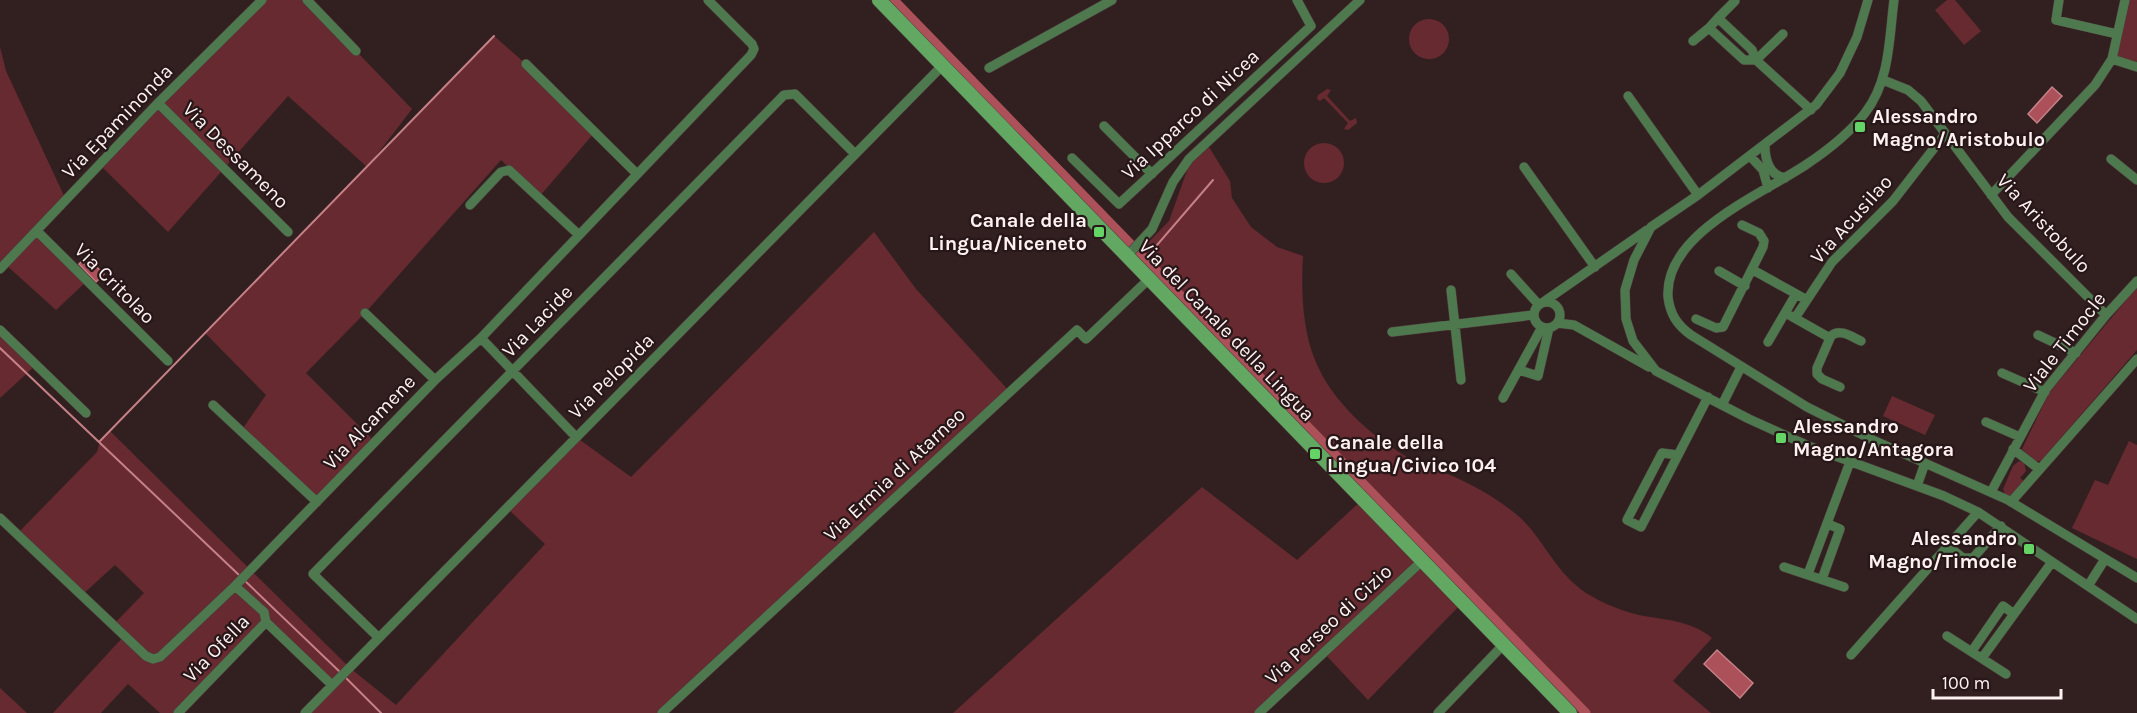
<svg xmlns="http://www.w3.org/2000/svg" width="2137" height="713" font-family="Karla,sans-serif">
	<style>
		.green { fill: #672a30 }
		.water { fill: #ac5159; stroke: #c58187; stroke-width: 1.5 }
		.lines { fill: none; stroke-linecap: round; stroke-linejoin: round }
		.stream { stroke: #c58187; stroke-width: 2 }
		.canal { stroke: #ac5159; stroke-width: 9 }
		.street-casing { stroke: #4f3d3e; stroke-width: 10 }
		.secondary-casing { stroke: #4f3d3e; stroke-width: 15 }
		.street { stroke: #4e794e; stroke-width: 9 }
		.secondary { stroke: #62a762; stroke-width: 14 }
		.poi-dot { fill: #65d467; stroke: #281718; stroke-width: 2 }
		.labels { text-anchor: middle; stroke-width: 4.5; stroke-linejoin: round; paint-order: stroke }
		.street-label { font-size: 20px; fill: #fef1f2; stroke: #281718 }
		.poi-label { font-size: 20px; font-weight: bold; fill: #fef1f2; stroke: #281718; text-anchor: start }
	</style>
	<rect width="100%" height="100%" fill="#322021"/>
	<path class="green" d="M262 0H307L412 109 372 161 494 36 526 64 595 132 539 197 501 160 365 313 306 373 375 442 317 502 241 431 266 395 205 333 366 166 288 96 168 232 100 165Z
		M1947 0H1955L1981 31 1964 45 1935 10Z
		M2128 0H2137V62L2115 57Z
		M1409 39a20 20 0 1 1 40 0a20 20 0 1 1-40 0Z
		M0 47 6 71 66 200 37 231 87 281 56 310 5 264 0 269Z
		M1327 89 1331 90 1327 96 1350 121 1356 118 1357 123 1348 130 1344 129 1348 123 1324 98 1320 101 1317 99 1318 95Z
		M1304 163a20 20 0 1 1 40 0a20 20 0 1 1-40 0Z
		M1209 147 1230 181 1232 198 1251 227 1277 247 1303 256C1301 289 1302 328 1315 360 1332 403 1375 440 1416 462 1425 467 1435 469 1445 473 1470 483 1495 497 1516 514 1545 538 1555 576 1593 597 1607 605 1623 611 1639 615 1665 620 1690 620 1712 638L1673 681 1711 713H1576L1139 261 1138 253 1169 221 1189 165Z
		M874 232 916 289 1010 392 662 713H305L332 685 266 622 178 713H160L128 684 101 713H53L124 636 113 625 144 593 115 565 82 595 17 534 97 452 100 441 110 431 350 668 396 705 545 544 507 508 576 437 631 477Z
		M2137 287V350L2041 461H2035L2022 449 2049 393Z
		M0 330 36 365 0 398Z
		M1892 396 1935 415 1925 435 1883 416Z
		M2129 441 2137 445V559L2072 528 2095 480 2108 485Z
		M2019 461 2024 463 2026 471 2020 478 2024 481 2011 497 2005 494 2003 489 2013 466Z
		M1202 487 1297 560 1363 499 1463 602 1368 700 1324 653 1259 713H953Z
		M0 688 27 713H0Z"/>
	<path class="water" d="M2052 87 2062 96 2037 123 2028 114Z
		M86 257 104 274 96 282 79 264Z
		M1717 650 1753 683 1740 698 1704 664Z"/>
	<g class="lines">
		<path class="stream" d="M1145 259 1213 180
			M0 348 239 575
			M100 441 494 36
			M243 579 341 673
			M345 677 381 713"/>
		<path class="canal" d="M894 0 1586 713"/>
		<g class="street-casing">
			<path id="street" d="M307 0 356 51
				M1868 0 1857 37 1840 73 1816 105 1698 195 1651 227 1634 260 1625 290 1626 319 1633 341 1656 371 1749 419 1811 447 1944 496 1978 512 2137 619
				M1894 0C1889 39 1890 81 1865 113 1849 134 1828 150 1807 164 1763 194 1664 233 1668 297 1670 314 1677 325 1691 335L1807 407 1873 440 2008 500 2137 578
				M2059 0 2056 20 2117 34
				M1718 18 1735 1
				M1783 34 1756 60H1744L1709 28 1718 18 1752 50 1756 60 1811 110
				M1693 41 1709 28
				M2112 59 2137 67
				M526 64 637 174
				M989 68 1112 0
				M1883 80 1908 90 1921 101 2008 217 2106 315
				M1628 96 1698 195
				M158 103 288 232
				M1104 126 1152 174
				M1765 145C1765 160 1769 175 1785 178
				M1750 156 1763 170 1768 188
				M1072 158 1119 204 1311 26 1297 0
				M2111 159 2137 180
				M1524 167 1595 267
				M1991 195 2095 85 2112 59 2125 0
				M470 205 501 172 509 170 579 235
				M37 231 168 361
				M1128 255 1152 229 1173 182 1189 159 1360 0
				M0 269 158 103 262 0
				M1753 270 1807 300
				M1719 271 1745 286
				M1511 274 1539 305
				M1451 290 1461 380
				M1534 315a13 13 0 1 1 26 0a13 13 0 1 1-26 0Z
				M1542 303 1647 230
				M365 313 435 380
				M1791 316 1830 338
				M1795 318 1832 262 1893 201 1945 134
				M1696 319 1716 328 1723 327 1763 247 1764 241 1759 233 1742 225
				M1557 323 1574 325 1649 367
				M0 330 86 413
				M1392 332 1533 315
				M2038 335 2076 353
				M481 338 576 437
				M1768 342 1796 294
				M1519 370 1538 376 1549 328
				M2002 373 2045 392
				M1840 387 1822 379 1817 374V368L1831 336C1840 328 1852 337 1861 341
				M1503 398 1542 327
				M213 405 317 502
				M1722 405 1741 367
				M1986 422 2020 437
				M2013 449 2039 469
				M1678 455 1662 453 1627 520 1641 527 1708 397
				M1917 486 1925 463
				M1991 492 2046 389 2106 315 2137 281
				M2011 502 2137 359
				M0 518 146 656 153 659 160 657 235 586 435 380 481 338 751 55 754 49 752 44 708 0
				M1949 547 1963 558H1973L2001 526
				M1784 567 1844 587
				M1808 574 1850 462
				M1822 579 1840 529 1828 524
				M235 586 264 612 266 622 332 685
				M2088 586 2105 559
				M1947 636 2006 674
				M379 638 313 574 784 95 795 94 855 154
				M1972 651 2003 606 2014 614
				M1851 655 1978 512
				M1982 658 2052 562
				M178 713 266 622
				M305 713 943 65
				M662 713 1077 330 1086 339 1150 278
				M1259 713 1422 561
				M1438 713 1504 644"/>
		</g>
		<g class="secondary-casing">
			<path id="secondary" d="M879 0 1570 713"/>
		</g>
		<use href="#street" class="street"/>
		<use href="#secondary" class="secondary"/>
	</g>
	<g class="poi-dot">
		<rect x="1854" y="121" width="12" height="12" rx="3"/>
		<rect x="1093" y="226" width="12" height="12" rx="3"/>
		<rect x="1775" y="432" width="12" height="12" rx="3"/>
		<rect x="1309" y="448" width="12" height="12" rx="3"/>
		<rect x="2023" y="543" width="12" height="12" rx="3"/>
	</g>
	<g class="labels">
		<g class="street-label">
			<text transform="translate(1190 114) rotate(-43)" y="7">Via Ipparco di Nicea</text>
			<text transform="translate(117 121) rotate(-46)" y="7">Via Epaminonda</text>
			<text transform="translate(236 155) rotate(45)" y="7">Via Dessameno</text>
			<text transform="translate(1851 219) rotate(-48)" y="7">Via Acusilao</text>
			<text transform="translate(2044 223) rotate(47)" y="7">Via Aristobulo</text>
			<text transform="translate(115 283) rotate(45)" y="7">Via Critolao</text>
			<text transform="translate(537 321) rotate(-46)" y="7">Via Lacide</text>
			<text transform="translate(1227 330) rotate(46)" y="7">Via del Canale della Lingua</text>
			<text transform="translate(2064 342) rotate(-52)" y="7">Viale Timocle</text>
			<text transform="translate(611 376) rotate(-45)" y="7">Via Pelopida</text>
			<text transform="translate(369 422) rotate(-46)" y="7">Via Alcamene</text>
			<text transform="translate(894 474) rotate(-43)" y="7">Via Ermia di Atarneo</text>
			<text transform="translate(1328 624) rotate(-43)" y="7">Via Perseo di Cizio</text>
			<text transform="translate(216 648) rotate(-46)" y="7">Via Ofella</text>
		</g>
		<g class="poi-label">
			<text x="1872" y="123">Alessandro<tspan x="1872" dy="23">Magno/Aristobulo</tspan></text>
			<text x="1087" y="227" text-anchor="end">Canale della<tspan x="1087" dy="23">Lingua/Niceneto</tspan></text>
			<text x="1793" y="433">Alessandro<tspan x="1793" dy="23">Magno/Antagora</tspan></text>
			<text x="1327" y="449">Canale della<tspan x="1327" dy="23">Lingua/Civico 104</tspan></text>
			<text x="2017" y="545" text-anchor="end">Alessandro<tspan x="2017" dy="23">Magno/Timocle</tspan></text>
		</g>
	</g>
	<path d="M1933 689v9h128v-9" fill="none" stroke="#fef1f2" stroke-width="3"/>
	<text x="1942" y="689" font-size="18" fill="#fef1f2" stroke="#281718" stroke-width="4.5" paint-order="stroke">100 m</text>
</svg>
